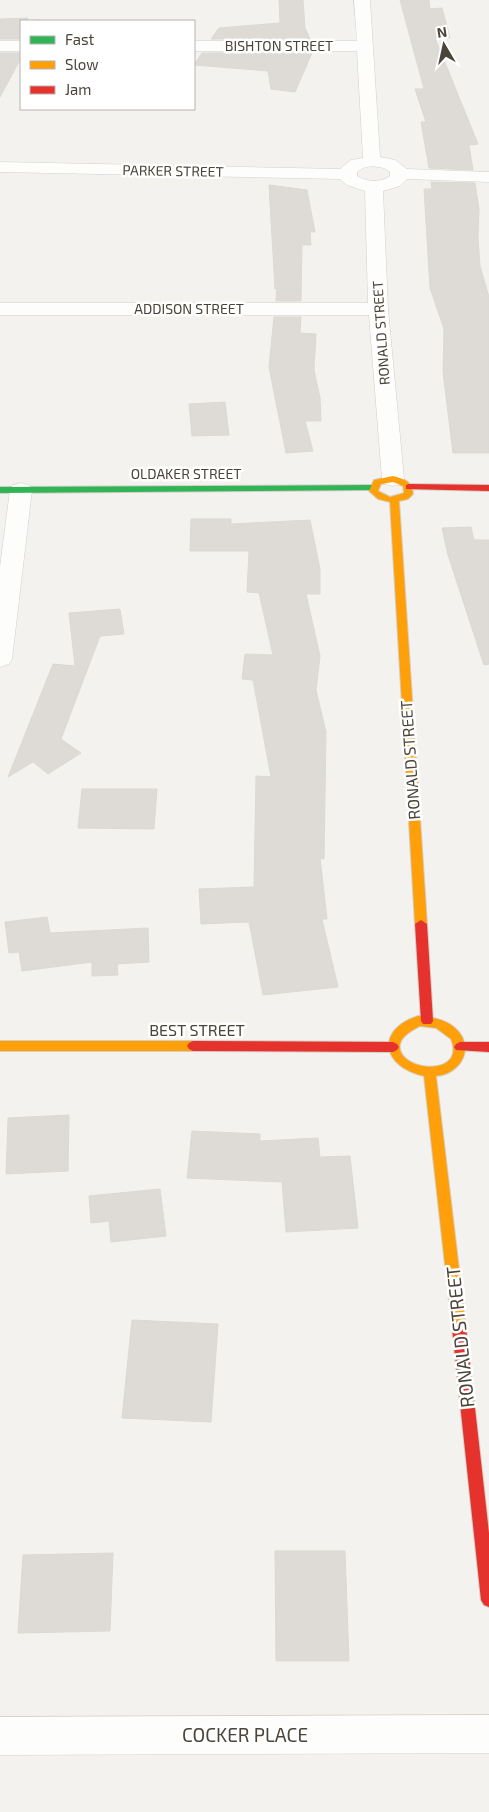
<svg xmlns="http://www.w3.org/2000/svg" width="489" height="1812" font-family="'Exo 2',sans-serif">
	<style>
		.building { fill: #dedbd6; stroke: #dcd9d4 }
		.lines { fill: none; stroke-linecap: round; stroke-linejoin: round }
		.street-casing { stroke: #d2d0cb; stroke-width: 1 }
		.fast-casing { stroke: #d3cfc5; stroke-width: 2 }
		.slow-casing { stroke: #d3cfc5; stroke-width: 2 }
		.jam-casing { stroke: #d3cfc5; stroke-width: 2 }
		.street { fill: #fdfdfc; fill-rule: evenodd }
		.fast { fill: #30b455; fill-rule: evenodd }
		.slow { fill: #ff9f0a; fill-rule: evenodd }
		.jam { fill: #e5322d; fill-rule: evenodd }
		.labels { text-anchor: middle; stroke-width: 5; stroke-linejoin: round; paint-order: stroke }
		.far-street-label { font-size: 14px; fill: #4b4439; stroke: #fff }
		.street-label { font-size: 16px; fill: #4b4439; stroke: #fff }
		.near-street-label { font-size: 19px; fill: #4b4439; stroke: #fff }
	</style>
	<rect width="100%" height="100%" fill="#f4f2ee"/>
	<path class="building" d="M279 0H303L305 28 310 39H211L219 28 280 23Z
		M400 0H429L430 9 442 8 450 38H435L478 144 469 145 473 170 429 168 421 122H426L415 89H424Z
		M28 18V21L41 20 21 21V39H0V19Z
		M0 53H21V58L0 97Z
		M202 53H312L295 92 271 89 268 71 194 65Z
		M431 182 475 183 479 209 478 237 480 266 489 297V453H453L443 372 444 329 430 288 424 189H432Z
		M269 185 307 190 315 232H310L311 245H302L301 301H276L277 289H275Z
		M274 317H301L300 333 316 334 314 370 320 398 321 421H305L313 451 286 453 269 367Z
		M225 402 229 435 192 436 189 404Z
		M191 519H231V524L310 520 320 569V594H306L320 656 316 690 326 732 324 859 320 858 327 919H322L338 987 263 995 249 922 201 924 199 889 254 887 256 776 271 777 253 680 242 679 245 654 273 655 259 593 247 592 249 551H190Z
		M471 527 474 540H489V664L484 665 448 555 442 528Z
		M120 609 124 634 100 636 61 739 81 753 48 774 33 762 8 777 53 664 75 666 69 613Z
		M82 789H157L154 829 78 828Z
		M47 917 50 933 148 928 149 962 117 964 118 975 92 976V962L22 971 19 952 9 953 5 922Z
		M69 1115 68 1171 6 1174 8 1118Z
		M192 1131 260 1134V1141L318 1138 320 1157 350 1156 358 1228 286 1232 282 1182 187 1178Z
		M160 1189 166 1236 111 1242 109 1221 91 1223 89 1196Z
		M132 1320 218 1324 211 1422 122 1418Z
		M275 1551H345L349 1661H276Z
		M113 1553 110 1631 18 1633 23 1555Z"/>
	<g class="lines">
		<g class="street-casing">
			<path id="street" d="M354 0H370L380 157 395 160 407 169 489 172V182L407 179 400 186 383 191 388 309 404 479 401 484 393 486 385 484 382 479 369 315H0V303H368L365 191 347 185 340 179 0 172V162L340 169 351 160 363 158 357 51H194V41H357ZM372 166 384 168 390 172V176C380 183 367 182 357 176V172L363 168Z
				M0 41H21V51H0Z
				M21 483 29 485 32 490 12 659 9 664 0 667V567L10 490 13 485Z
				M489 1715V1753L0 1755V1717Z"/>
		</g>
		<g class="fast-casing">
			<path id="fast" d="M373 485 377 488 376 490 0 493V487Z"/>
		</g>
		<g class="slow-casing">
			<path id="slow" d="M393 476C404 479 412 481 413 494L408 499 399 501 427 924 421 928 415 924 390 502 378 499 369 491 374 480ZM393 482 403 486 404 493 390 497 378 491 381 484Z
				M418 1016C430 1017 446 1019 455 1028 476 1047 461 1074 436 1076L466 1328 464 1332 459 1334 454 1332 452 1328 424 1076C382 1067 375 1030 418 1016ZM420 1026 436 1028 451 1039C467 1079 395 1071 400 1044 402 1035 413 1030 420 1026Z
				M0 1041H193L197 1043 199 1046 197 1049 193 1051H0Z"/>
		</g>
		<g class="jam-casing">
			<path id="jam" d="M409 484 489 485V491L406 489V485Z
				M421 920 427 924 433 1021 431 1024H423L421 1021 415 924Z
				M193 1041 393 1042 397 1044 399 1047 397 1050 393 1052 193 1051 189 1049 187 1046 189 1043Z
				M460 1042H489V1052L456 1050 454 1047 456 1044Z
				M459 1322 464 1324 466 1328 489 1533V1607L484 1605 481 1600 452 1328 454 1324Z"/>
		</g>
		<use href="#street" class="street"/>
		<use href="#fast" class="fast"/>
		<use href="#slow" class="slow"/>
		<use href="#jam" class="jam"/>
	</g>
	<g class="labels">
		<g class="far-street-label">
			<text x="279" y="51">BISHTON STREET</text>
			<text transform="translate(173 171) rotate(1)" y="5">PARKER STREET</text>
			<text x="189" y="314">ADDISON STREET</text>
			<text transform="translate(381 333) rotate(-94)" y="5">RONALD STREET</text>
			<text x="186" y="479">OLDAKER STREET</text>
		</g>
		<g class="street-label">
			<text transform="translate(410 760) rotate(-94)" y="6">RONALD STREET</text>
			<text x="197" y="1036">BEST STREET</text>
		</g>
		<g class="near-street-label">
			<text transform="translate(460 1337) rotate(-96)" y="7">RONALD STREET</text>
			<text x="245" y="1742">COCKER PLACE</text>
		</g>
	</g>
	<rect x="20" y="20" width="175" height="90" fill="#ffffff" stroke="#b7b4b0"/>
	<rect x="30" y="36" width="25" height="8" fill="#30b455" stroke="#b7b4b0"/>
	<text x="65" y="45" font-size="15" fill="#4b4439">Fast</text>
	<rect x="30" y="61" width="25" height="8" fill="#ff9f0a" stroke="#b7b4b0"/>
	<text x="65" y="70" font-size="15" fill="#4b4439">Slow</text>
	<rect x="30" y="86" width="25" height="8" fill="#e5322d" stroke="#b7b4b0"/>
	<text x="65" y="95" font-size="15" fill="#4b4439">Jam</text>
	<g transform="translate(444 45) rotate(351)" stroke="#ffffff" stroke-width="4" paint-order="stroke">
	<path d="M0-4L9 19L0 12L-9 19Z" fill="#4b4439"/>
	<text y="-8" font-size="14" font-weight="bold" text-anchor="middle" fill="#4b4439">N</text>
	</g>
</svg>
